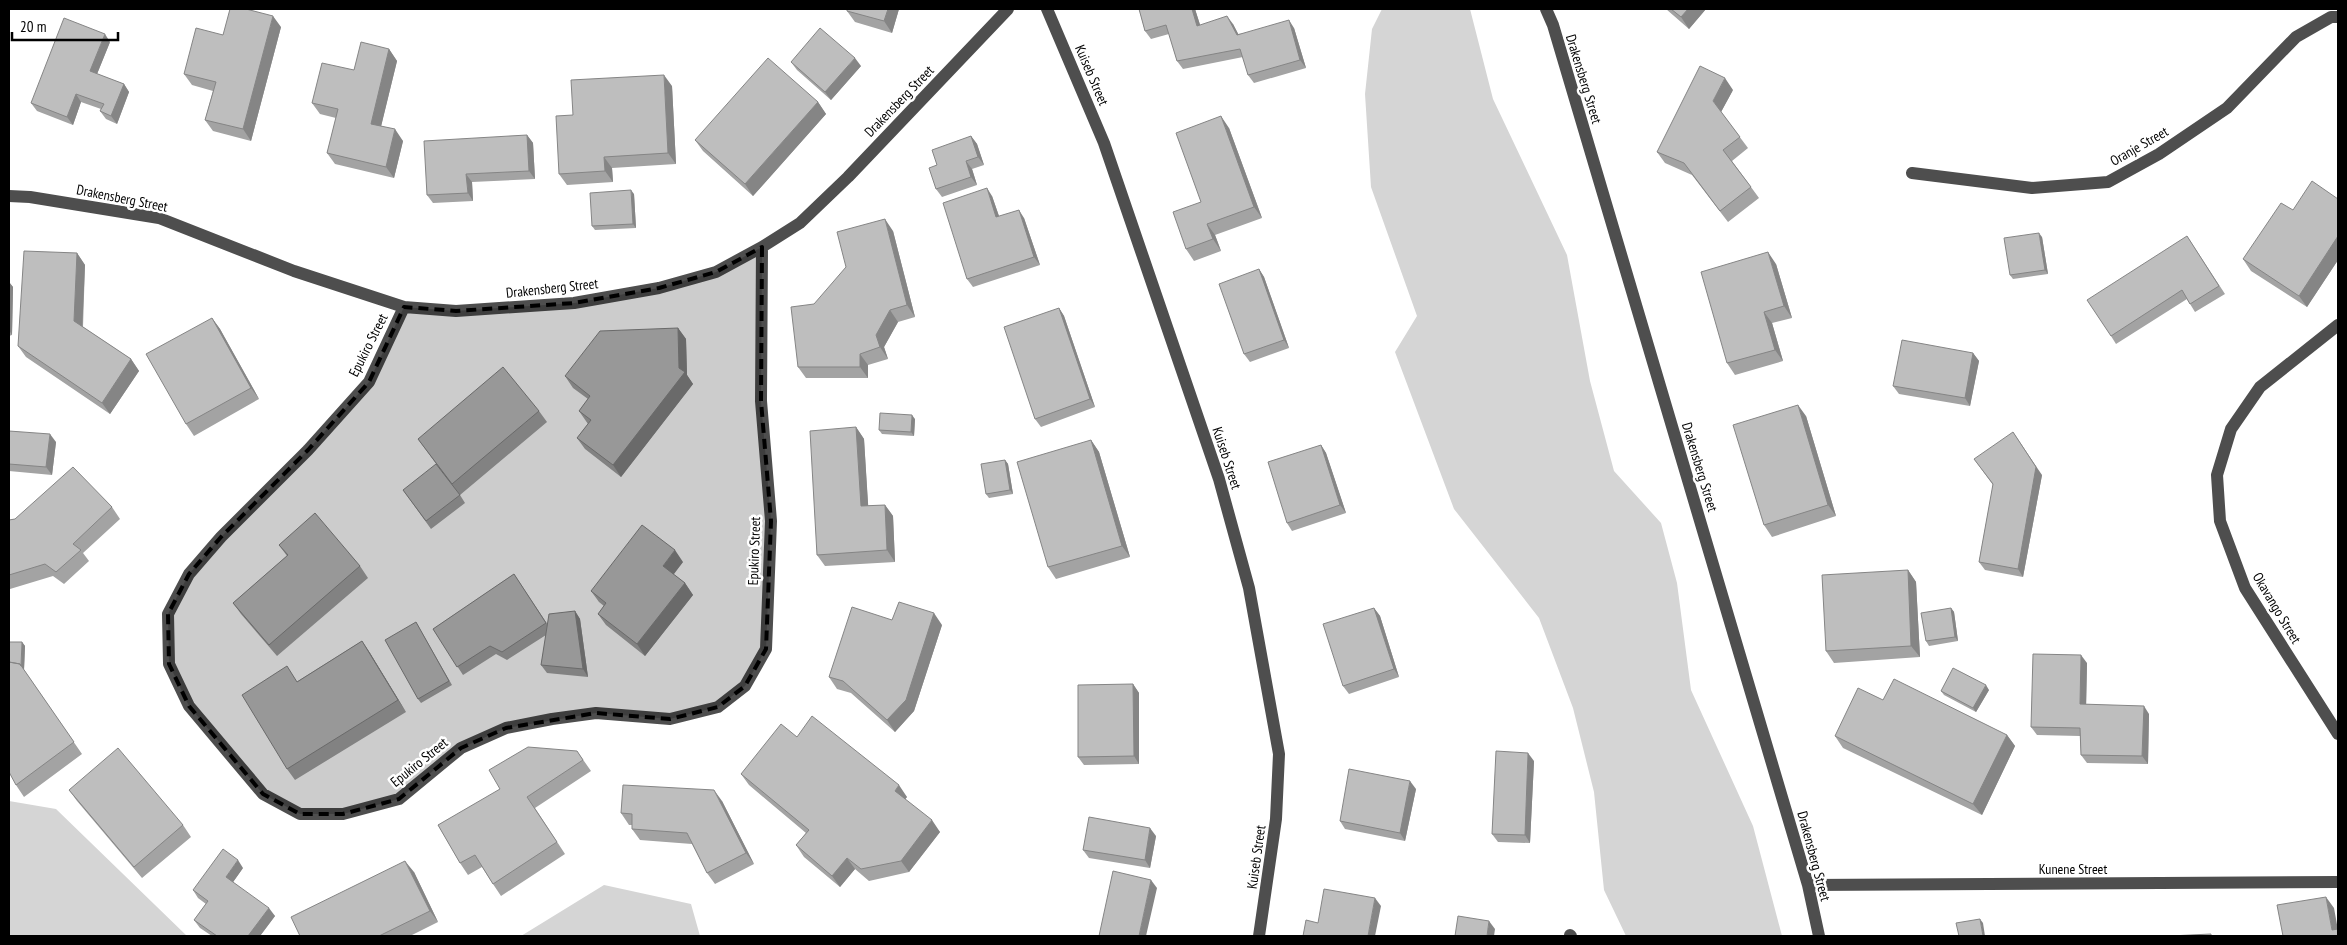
<svg xmlns="http://www.w3.org/2000/svg" width="2347" height="945" font-family="'PT Sans Narrow',sans-serif">
	<style>
		.green { fill: #d5d5d5 }
		.lines { fill: none; stroke-linecap: round; stroke-linejoin: round }
		.minor { stroke: #4e4e4e; stroke-width: 12 }
		.wall { fill: #a3a3a3 }
		.shaded-wall { fill: #858585 }
		.building { fill: #bebebe; stroke: #858585 }
		.marked { fill: #000; fill-opacity: 0.2; stroke: #000; stroke-width: 4; stroke-dasharray: 10 6; stroke-linejoin: round }
		.labels { text-anchor: middle; stroke-width: 5; stroke-linejoin: round; paint-order: stroke }
		.street-label { font-size: 14px; fill: #000; stroke: #fff }
	</style>
	<rect width="100%" height="100%" fill="#fff"/>
	<path class="green" d="M1382 9H1470L1493 99 1567 255 1590 381 1614 471 1661 523 1677 583 1691 690 1753 826 1782 936H1626L1604 890 1594 792 1573 708 1539 618 1454 509 1395 352 1417 316 1371 187 1365 94 1372 29Z
		M9 801 56 809 187 936H9Z
		M604 885 691 904 700 936H521Z"/>
	<g class="lines">
		<path class="minor" d="M1047 9 1104 143 1219 479 1249 588 1279 754 1276 819 1259 936
			M1546 9 1553 25 1808 885 1819 936
			M1912 173 2032 188 2108 182 2159 154 2227 108 2296 37 2331 17H2338
			M9 196 30 197 159 218 294 271 404 307 456 311 574 303 659 288 716 272 762 247 800 223 848 177 1008 9
			M404 307 369 382 308 450 221 537 189 574 168 614 169 664 189 706 263 794 300 814H343L399 799 461 748 506 728 552 719 596 713 670 719 718 707 745 686 766 649 771 521 761 401 762 247
			M2338 325 2260 387 2231 429 2217 475 2220 521 2245 588 2338 734
			M1808 885 2338 882
			M1570 935 1571 936"/>
	</g>
	<path class="wall" d="M847 9H899L892 33 855 22 847 11Z
		M1139 9H1195L1200 25 1233 24 1238 34 1294 28 1306 68 1254 83 1248 75 1243 57 1183 69 1177 61 1169 34 1151 39 1145 31Z
		M1666 9H1706L1689 29Z
		M281 27 251 141 213 131 205 120 213 91 192 85 184 74 223 35Z
		M110 42 97 74 124 84 129 92 117 124 106 119 100 111 101 109 81 102 73 125 37 111 31 103Z
		M389 49 397 61 381 126 403 141 394 178 335 164 327 153 336 118 320 114 312 103 354 70Z
		M791 62 861 66 831 100 797 70Z
		M672 86 676 164 612 168 613 182 567 185 559 174Z
		M1733 90 1721 112 1748 148 1732 161 1759 198 1728 222 1692 175 1665 163 1657 152Z
		M818 102 826 114 753 196 703 151 695 140Z
		M1229 128 1262 218 1215 235 1221 251 1194 261 1186 249 1201 202Z
		M527 135 533 143 535 179 472 182 473 201 433 203 427 195Z
		M971 136 977 144 984 165 972 169 977 185 942 197 936 189 937 165Z
		M634 194 636 228 595 230 592 226Z
		M992 196 999 216 1024 218 1040 265 973 287 967 279Z
		M2338 199V260L2307 307 2251 271 2243 259 2293 210Z
		M893 231 915 317 898 322 884 347 888 359 868 365V378H806L798 367 814 304Z
		M2187 236 2225 294 2195 312 2187 299 2116 344 2111 336Z
		M2042 237 2048 274 2013 279 2010 275Z
		M77 253 85 265 83 327 131 359 139 371 110 414 26 357 18 346Z
		M1776 264 1792 318 1772 323 1783 361 1735 375 1727 363Z
		M1259 269 1264 277 1289 348 1250 362 1244 354Z
		M9 282 13 287 12 335 9 336Z
		M1059 308 1064 316 1095 407 1041 427 1035 419Z
		M212 318 220 329 259 399 194 436 186 424Z
		M678 328 686 339 687 375 693 384 621 477 585 449 577 438 588 424 579 411 588 399 573 388 565 376Z
		M1973 353 1979 361 1970 406 1899 394 1893 386Z
		M539 411 547 422 460 495 465 503 431 529 403 490 453 487 418 439Z
		M1806 416 1836 516 1772 537 1764 525Z
		M915 419 914 436 882 434 879 430Z
		M856 427 864 439 868 506 885 505 893 516 895 562 825 566 817 555Z
		M9 431 56 442 52 475 9 471Z
		M1091 440 1099 452 1130 557 1056 579 1048 567Z
		M1321 445 1326 453 1346 513 1292 531 1287 523Z
		M1974 459 2042 475 2023 577 1985 570 1979 562 1993 485Z
		M1005 460 1008 464 1013 494 989 498 986 494Z
		M112 507 120 519 83 553 89 561 64 584 53 576 10 589 9 587V520Z
		M279 545 360 566 368 578 277 656 241 614 233 603 287 556Z
		M683 562 673 574 685 583 693 595 645 656 606 625 598 614 604 606 599 602 591 591Z
		M1908 570 1916 582 1920 657 1834 663 1826 651Z
		M514 574 548 625 575 611 580 619 588 677 547 673 541 665 546 635 507 660 496 654 463 675 433 629Z
		M1374 608 1380 616 1399 677 1349 694 1343 686Z
		M1951 608 1954 612 1958 641 1929 646 1926 641Z
		M416 622 452 685 421 703 418 699Z
		M942 625 914 711 895 732 851 693 837 689 829 677Z
		M362 641 370 653 406 712 295 780 287 769 298 681Z
		M22 642 25 646 24 670 82 754 24 797 16 785Z
		M2087 663 2086 704 2149 714 2148 764 2087 763 2081 755 2080 736 2037 735 2031 727Z
		M1133 684 1139 693V764L1084 765 1078 757Z
		M1989 690 1976 712 1944 695 1941 691Z
		M1883 700 2007 735 2015 746 1982 815 1843 748 1835 736Z
		M797 737 907 797 905 799 940 832 909 872 869 881 855 869 840 887 804 857 796 845 806 833 749 785 741 774Z
		M577 751 591 771 535 808 565 854 501 896 493 884 482 867 468 875 460 863 438 825Z
		M1534 761 1530 843 1498 842 1492 834Z
		M1416 789 1405 841 1345 829 1340 821Z
		M69 790 183 825 191 837 142 878 77 801Z
		M722 801 754 864 715 884 707 873 692 844 640 840 632 829V825H629L621 813Z
		M1156 836 1150 868 1089 858 1083 850Z
		M243 868 233 882 275 916 260 936H212L200 928 194 920 206 904 198 898 193 890Z
		M414 872 438 922 410 936H300Z"/>
	<path class="shaded-wall" d="M888 9H899L892 33 884 21Z
		M1192 9H1195L1203 34 1197 26Z
		M1688 9H1706L1689 29 1681 17Z
		M273 16 281 27 251 141 243 129Z
		M1227 16 1233 24 1243 43 1237 35Z
		M1289 20 1294 28 1306 68 1300 60Z
		M105 34 110 42 95 79 90 71Z
		M389 49 397 61 379 135 371 124Z
		M855 58 861 66 831 100 825 92Z
		M664 75 672 86 676 164 668 153Z
		M1725 78 1733 90 1721 112 1713 101Z
		M124 84 129 92 117 124 111 116Z
		M76 94 81 102 73 125 67 117Z
		M818 102 826 114 753 196 745 184Z
		M1221 116 1229 128 1262 218 1254 207Z
		M395 129 403 141 394 178 386 167Z
		M527 135 533 143 535 179 529 171Z
		M971 136 977 144 984 165 978 157Z
		M604 157 612 168 613 182 605 171Z
		M966 161 972 169 977 185 971 177Z
		M466 174 472 182 473 201 468 193Z
		M987 188 992 196 1002 225 996 217Z
		M631 190 634 194 636 228 633 224Z
		M1019 210 1024 218 1040 265 1034 257Z
		M885 219 893 231 915 317 907 305Z
		M1207 224 1215 235 1221 251 1213 239Z
		M2039 233 2042 237 2048 274 2045 270Z
		M2338 236V260L2307 307 2299 296Z
		M1768 252 1776 264 1792 318 1784 306Z
		M77 253 85 265 82 333 74 321Z
		M1259 269 1264 277 1289 348 1284 340Z
		M9 282 13 287 12 335 9 330Z
		M1059 308 1064 316 1095 407 1090 399Z
		M890 310 898 322 884 347 888 359 880 347 876 335Z
		M1764 312 1772 323 1783 361 1775 350Z
		M212 318 220 329 259 399 251 388Z
		M678 328 686 339 687 375 693 384 621 477 613 465 679 368Z
		M1973 353 1979 361 1970 406 1965 398Z
		M860 354 868 365V378L860 367Z
		M131 359 139 371 110 414 102 403Z
		M1798 405 1806 416 1836 516 1828 505Z
		M912 415 915 419 914 436 911 432Z
		M856 427 864 439 869 518 861 506Z
		M2013 432 2042 475 2023 577 2018 569Z
		M50 434 56 442 52 475 46 467Z
		M1091 440 1099 452 1130 557 1122 546Z
		M1321 445 1326 453 1346 513 1340 505Z
		M1005 460 1008 464 1013 494 1010 490Z
		M885 505 893 516 895 562 887 550Z
		M675 550 683 562 671 578 663 566Z
		M1908 570 1916 582 1920 657 1911 646Z
		M685 583 693 595 645 656 637 644Z
		M1374 608 1380 616 1399 677 1394 669Z
		M1951 608 1954 612 1958 641 1955 637Z
		M575 611 580 619 588 677 583 669Z
		M934 613 942 625 914 711 895 732 887 720Z
		M362 641 370 653 406 712 398 700Z
		M22 642 25 646 24 670 82 754 24 670H21Z
		M2081 655 2087 663 2086 712 2080 704Z
		M1133 684 1139 693V764L1134 756Z
		M1986 685 1989 690 1976 712 1973 708Z
		M2144 706 2149 714 2148 764 2142 756Z
		M2007 735 2015 746 1982 815 1973 804Z
		M1528 753 1534 761 1530 843 1525 835Z
		M1410 781 1416 789 1405 841 1400 833Z
		M899 785 907 797 903 802 895 791Z
		M714 790 722 801 754 864 746 853Z
		M932 820 940 832 909 872 901 861Z
		M1150 828 1156 836 1150 868 1145 860Z
		M847 858 855 869 840 887 832 876Z
		M238 860 243 868 231 885 226 877Z
		M405 861 414 872 438 922 430 911Z
		M1151 880 1157 888 1146 936H1139Z
		M2326 897 2334 908 2338 930H2332Z
		M1375 898 1381 906 1375 936H1368Z
		M269 908 275 916 260 936H248Z
		M1980 919 1983 923 1985 936H1983Z
		M1489 921 1495 929 1494 936H1487Z"/>
	<path class="building" d="M230 9H246L273 16 243 129 205 120 216 82 184 74 196 28 223 35Z
		M847 9H888L884 21 847 11Z
		M1139 9H1192L1197 26 1227 16 1237 35 1289 20 1300 60 1248 75 1240 49 1177 61 1166 25 1145 31Z
		M1671 9H1688L1681 17Z
		M64 18 105 34 90 71 124 84 111 116 100 111 104 104 76 94 67 117 31 103Z
		M820 28 855 58 825 92 791 62Z
		M361 42 389 49 371 124 395 129 386 167 327 153 338 109 312 103 322 63 354 70Z
		M768 58 818 102 745 184 695 140Z
		M1700 66 1725 78 1713 101 1740 137 1723 150 1751 187 1720 211 1684 163 1657 152Z
		M664 75 668 153 604 157 605 171 559 174 556 116 573 115 571 80Z
		M1221 116 1254 207 1207 224 1213 239 1186 249 1173 212 1201 202 1176 133Z
		M527 135 529 171 466 174 468 193 427 195 424 141Z
		M971 136 978 157 966 161 971 177 936 189 929 168 937 165 932 150Z
		M2312 181 2338 199V236L2299 296 2243 259 2281 203 2293 210Z
		M987 188 996 217 1019 210 1034 257 967 279 943 203Z
		M631 190 633 224 592 226 590 193Z
		M885 219 907 305 890 310 876 335 880 347 860 354V367H798L791 307 814 304 846 267 837 232Z
		M2039 233 2045 270 2010 275 2004 238Z
		M2187 236 2219 286 2190 304 2182 290 2111 336 2087 300Z
		M24 251 77 253 74 321 131 359 102 403 18 346Z
		M1768 252 1784 306 1764 312 1775 350 1727 363 1701 272Z
		M1259 269 1284 340 1244 354 1219 284Z
		M1059 308 1090 399 1035 419 1004 327Z
		M212 318 251 388 186 424 146 354Z
		M678 328 679 368 685 372 613 465 577 438 591 420 579 411 590 396 565 376 600 331Z
		M1902 340 1973 353 1965 398 1893 386Z
		M503 367 539 411 452 484 418 439Z
		M1798 405 1828 505 1764 525 1733 425Z
		M880 413 912 415 911 432 879 430Z
		M856 427 861 506 885 505 887 550 817 555 810 431Z
		M9 431 50 434 46 467 9 464Z
		M2013 432 2036 467 2018 569 1979 562 1993 484 1974 459Z
		M1091 440 1122 546 1048 567 1017 462Z
		M1321 445 1340 505 1287 523 1268 462Z
		M1005 460 1010 490 986 494 981 464Z
		M436 464 460 495 426 521 403 490Z
		M73 467 112 507 73 544 81 550 56 572 45 564 9 575V520L15 519Z
		M315 513 360 566 269 645 233 603 288 555 279 545Z
		M642 525 675 550 663 566 685 583 637 644 598 614 606 603 591 591Z
		M1908 570 1911 646 1826 651 1822 575Z
		M514 574 546 623 502 652 490 646 457 667 433 629Z
		M899 602 934 613 906 700 887 720 843 681 829 677 852 607 892 620Z
		M1374 608 1394 669 1343 686 1323 624Z
		M1951 608 1955 637 1926 641 1921 613Z
		M575 611 583 669 541 665 549 614Z
		M416 622 449 681 418 699 385 640Z
		M362 641 398 700 287 769 242 695 287 666 297 682Z
		M9 642H22L21 666 20 664 9 662Z
		M2033 654 2081 655 2080 704 2144 706 2142 756 2081 755 2080 728 2031 727Z
		M9 662 20 664 74 742 16 785 9 772Z
		M1953 668 1986 685 1973 708 1941 691Z
		M1894 679 2007 735 1973 804 1835 736 1858 688 1883 700Z
		M1133 684 1134 756 1078 757V685Z
		M812 716 899 785 895 791 932 820 901 861 861 869 847 858 832 876 796 845 809 830 741 774 781 724 797 737Z
		M528 747 577 751 583 760 527 797 557 842 493 884 475 855 460 863 438 825 500 789 489 770Z
		M118 748 183 825 134 867 69 790Z
		M1496 751 1528 753 1525 835 1492 834Z
		M1349 769 1410 781 1400 833 1340 821Z
		M623 785 714 790 746 853 707 873 687 833 632 829V814L621 813Z
		M1089 817 1150 828 1145 860 1083 850Z
		M223 849 238 860 226 877 269 908 248 936H217L194 920 208 901 193 890Z
		M405 861 430 911 379 936H300L291 917Z
		M1113 871 1151 880 1139 936H1099Z
		M1324 889 1375 898 1368 936H1303L1306 920 1318 923Z
		M2326 897 2332 930 2338 929V936H2283L2277 905Z
		M1458 916 1489 921 1487 936H1455Z
		M1980 919 1983 936H1959L1956 923Z
		M2211 934V936H2170Z"/>
	<path class="marked" d="M762 247 761 401 771 521 766 649 745 686 718 707 670 719 596 713 506 728 461 748 399 799 343 814H300L263 794 189 706 169 664 168 614 189 574 221 537 308 450 369 382 404 307 456 311 574 303 659 288 716 272Z"/>
	<g class="labels">
		<g class="street-label">
			<text transform="translate(1092 75) rotate(67)" y="5">Kuiseb Street</text>
			<text transform="translate(1584 79) rotate(73)" y="5">Drakensberg Street</text>
			<text transform="translate(899 101) rotate(-46)" y="5">Drakensberg Street</text>
			<text transform="translate(2139 146) rotate(-30)" y="5">Oranje Street</text>
			<text transform="translate(122 198) rotate(11)" y="5">Drakensberg Street</text>
			<text transform="translate(552 288) rotate(-6)" y="5">Drakensberg Street</text>
			<text transform="translate(368 345) rotate(-63)" y="5">Epukiro Street</text>
			<text transform="translate(1227 458) rotate(72)" y="5">Kuiseb Street</text>
			<text transform="translate(1700 467) rotate(73)" y="5">Drakensberg Street</text>
			<text transform="translate(754 551) rotate(-88)" y="5">Epukiro Street</text>
			<text transform="translate(2277 608) rotate(59)" y="5">Okavango Street</text>
			<text transform="translate(419 762) rotate(-39)" y="5">Epukiro Street</text>
			<text transform="translate(1814 856) rotate(75)" y="5">Drakensberg Street</text>
			<text transform="translate(1256 857) rotate(-82)" y="5">Kuiseb Street</text>
			<text x="2073" y="874">Kunene Street</text>
		</g>
	</g>
	<rect width="2347" height="945" fill="none" stroke="#000000" stroke-width="20"/>
	<path d="M12 32v8h106v-8" fill="none" stroke="#000000" stroke-width="2.5"/>
	<text x="20" y="32" font-size="15" fill="#000000" stroke="#ffffff" stroke-width="4" paint-order="stroke">20 m</text>
</svg>
